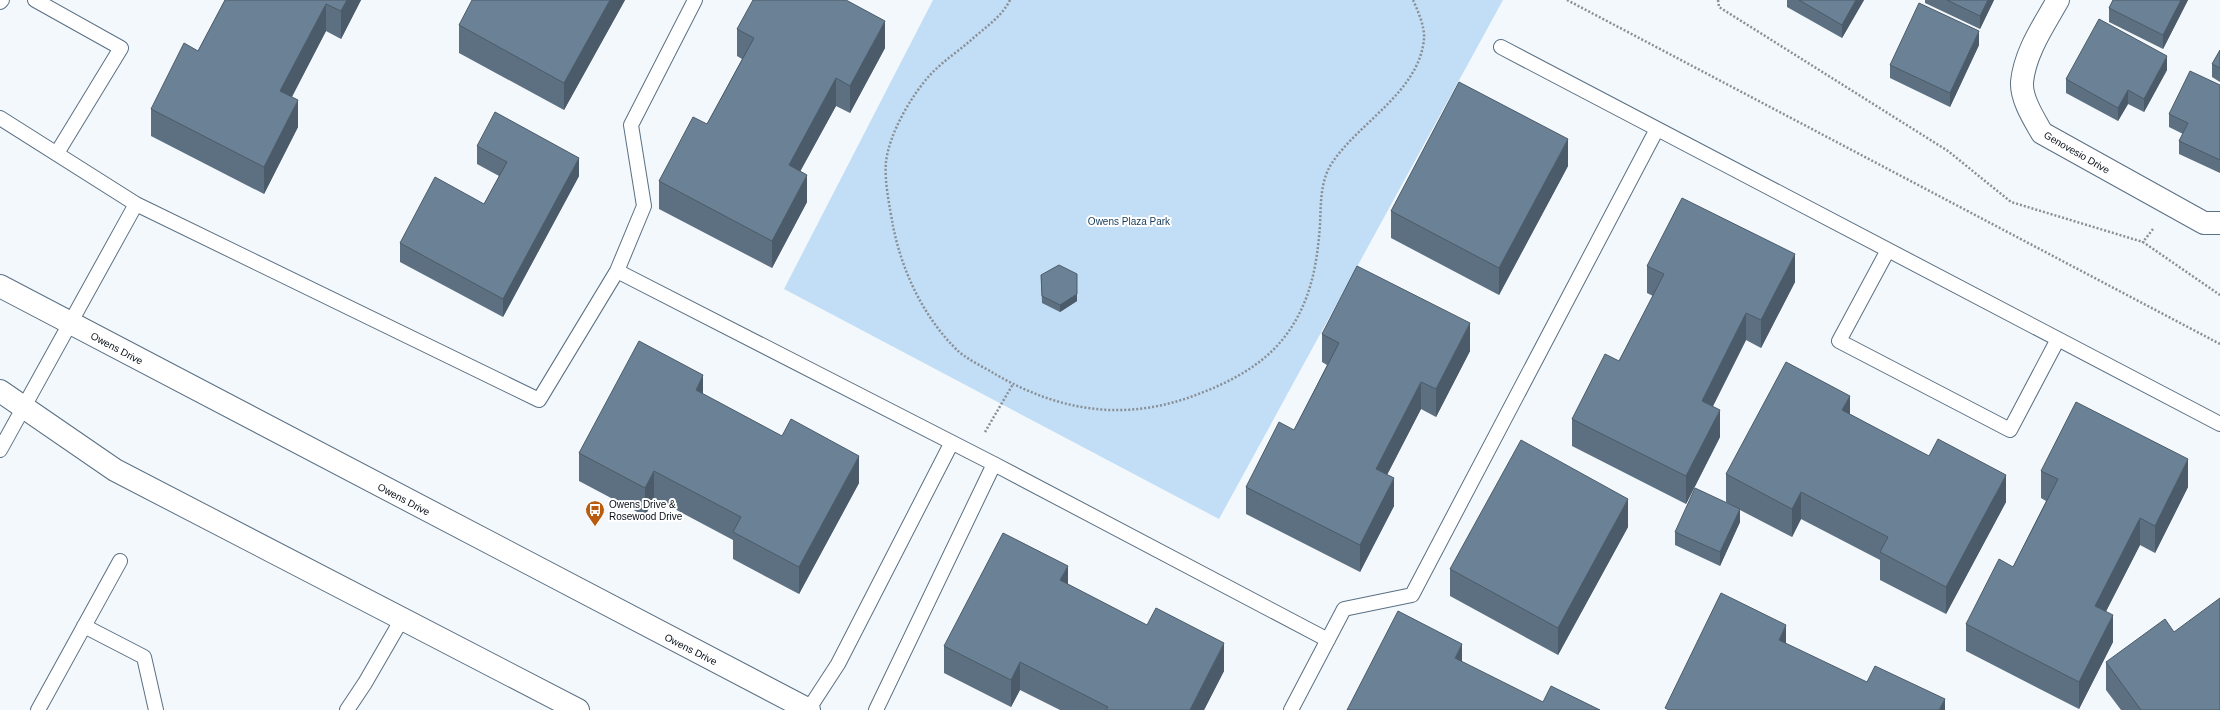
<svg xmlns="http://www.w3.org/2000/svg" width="2220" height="710" font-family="Arial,sans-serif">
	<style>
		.green { fill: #c2def6 }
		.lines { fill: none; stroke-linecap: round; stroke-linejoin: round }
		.service-casing { stroke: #5a7083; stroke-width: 16 }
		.minor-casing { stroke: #5a7083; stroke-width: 24 }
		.tertiary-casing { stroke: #5a7083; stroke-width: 24 }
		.path { stroke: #898f95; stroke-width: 2.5; stroke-dasharray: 2 2; stroke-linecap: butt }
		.service { stroke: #fff; stroke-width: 14 }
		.minor { stroke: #fff; stroke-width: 22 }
		.tertiary { stroke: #fff; stroke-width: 22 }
		.wall { fill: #5c7081 }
		.shaded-wall { fill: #4b5b69 }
		.building { fill: #6b8296; stroke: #4b5b69 }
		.labels { text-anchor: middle; stroke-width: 4; stroke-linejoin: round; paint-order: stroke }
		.street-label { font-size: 10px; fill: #070f16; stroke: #fff }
		.park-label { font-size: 10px; fill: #143b5a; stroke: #fff }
		.poi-label { font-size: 10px; fill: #070f16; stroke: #fff; text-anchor: start }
	</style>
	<rect width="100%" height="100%" fill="#f3f8fc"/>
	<path class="green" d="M933 0H1503L1219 519 784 289Z"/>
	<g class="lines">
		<g class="service-casing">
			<path id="service" d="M35 0 121 48 57 153
				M0 2 2 0
				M1501 47 2220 424
				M0 118 136 204 539 400 617 271 644 206 631 125 695 0
				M1888 250 1839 341 2010 430 2058 339
				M617 271 994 464 1328 640
				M0 450 136 204
				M84 626 144 657 156 710
				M38 710 120 561
				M347 710 365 683 402 619
				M808 710 838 664 951 444
				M876 710 994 464
				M1291 710 1344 609 1412 595 1657 129"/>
		</g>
		<g class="minor-casing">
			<path id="minor" d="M2058 0C2044 25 2025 52 2022 82 2021 99 2034 119 2042 133L2204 223H2220"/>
		</g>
		<g class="tertiary-casing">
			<path id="tertiary" d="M0 286 809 710
				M0 391 115 470 578 710"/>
		</g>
		<path class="path" d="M1010 0C1001 18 984 28 970 41 957 52 942 62 930 75 911 96 889 134 886 162 884 181 890 208 893 226 902 271 923 316 956 349 966 359 982 366 995 374 1062 413 1129 422 1201 393 1232 381 1262 365 1283 339 1310 305 1317 267 1320 225 1321 204 1320 181 1332 163 1359 122 1419 92 1424 39 1425 27 1418 11 1413 0
			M1567 0 2220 344
			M1718 0 1719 7 1948 151 2011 202 2143 242
			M2153 229 2143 242 2220 295
			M985 432 1013 384"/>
		<use href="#service" class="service"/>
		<use href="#minor" class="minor"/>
		<use href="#tertiary" class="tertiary"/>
	</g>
	<path class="wall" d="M225 0H361L341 39 326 31 292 97 298 127 264 194 151 136V109L198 51Z
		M625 0 564 110 459 53V25Z
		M1787 0H1864L1842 38 1787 7Z
		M1925 0H1994L1980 29 1925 3Z
		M2113 0H2188L2163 49 2109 22V8Z
		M737 29 885 48 850 113 836 106 800 171 807 202 772 268 659 209V181L707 124 742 59 737 56Z
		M1979 45 1950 107 1890 78V65Z
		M2220 50V82L2212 77V64Z
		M2167 70 2144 112 2128 104 2118 121 2066 93V79Z
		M2220 85V173L2179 154V141L2183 134 2169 127V114Z
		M477 146 579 176 503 317 400 262V243L484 204 499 176 477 164Z
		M1568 166 1499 295 1391 238V211Z
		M1647 266 1795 282 1761 348 1746 340 1713 406 1720 437 1686 504 1572 446V419L1619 361 1653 296 1647 293Z
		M1041 275 1077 301 1060 312 1042 303Z
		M1322 334 1470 351 1436 417 1421 409 1387 475 1394 506 1360 572 1246 514V487L1294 430 1327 365 1322 362Z
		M703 394 859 483 799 594 733 559V540L654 498 645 516 579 481V453Z
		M1850 414 2006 502 1946 614 1880 580V560L1801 519 1792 537 1740 510V522L1720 566 1675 545V532L1733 506 1726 502V474Z
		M2041 471 2188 487 2155 553 2140 545 2106 611 2113 642 2079 709 1966 651V624L2013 567 2046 501 2041 498Z
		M1628 527 1558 655 1450 596V569Z
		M944 646 1224 671 1204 710H1060L1020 690 1011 707 944 673Z
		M2106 662 2220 710H2121L2106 690Z"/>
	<path class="shaded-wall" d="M347 0H361L341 39V11Z
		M610 0H625L564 110V83Z
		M1856 0H1864L1842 38V25Z
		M1988 0H1994L1980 29V16Z
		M2181 0H2188L2163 49V35Z
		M326 4V31L280 119V91Z
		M885 21V48L850 113V86Z
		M1979 31V45L1950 107V93Z
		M2167 56V70L2144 112V99Z
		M836 78V106L789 192V165Z
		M2128 90V104L2118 121V108Z
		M298 100V127L264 194V167Z
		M1568 139V166L1499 295V268Z
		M579 158V176L503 317V299Z
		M807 175V202L772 268V241Z
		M1795 254V282L1761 348V320Z
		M1077 294V301L1060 312V305Z
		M1746 313V340L1702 428V401Z
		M1470 323V351L1436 417V389Z
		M703 375V403L696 390Z
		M1421 382V409L1376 496V469Z
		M1850 396V423L1842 410Z
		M1720 410V437L1686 504V476Z
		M859 456V483L799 594V567Z
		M2188 459V487L2155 553V526Z
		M654 471V498L645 516V488Z
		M2006 475V502L1946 614V587Z
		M1394 478V506L1360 572V545Z
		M1801 492V519L1792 537V509Z
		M1628 499V527L1558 655V628Z
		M1740 509V522L1720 566V552Z
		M2140 518V545L2095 633V606Z
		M1068 566V593L1060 580Z
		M2113 615V642L2079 709V682Z
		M1786 625V652L1779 640Z
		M1224 643V671L1204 710H1190Z
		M1462 644V671L1455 658Z
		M1020 662V690L1011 707V680Z
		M1945 699V710H1939Z"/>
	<path class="building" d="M225 0H347L341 11 326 4 280 91 298 100 264 167 151 109 184 43 198 51Z
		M472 0H610L564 83 459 25Z
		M753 0H846L885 21 850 86 836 78 789 165 807 175 772 241 659 181 693 117 707 124 754 38 737 29Z
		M1799 0H1856L1842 25Z
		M1947 0H1988L1980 16Z
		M2113 0H2181L2163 35 2109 8Z
		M1919 3 1979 31 1950 93 1890 65Z
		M2099 19 2167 56 2144 99 2128 90 2118 108 2066 79Z
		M2220 50V68L2212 64Z
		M2190 71 2220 85V160L2179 141 2188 123 2169 114Z
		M1459 82 1568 139 1499 268 1391 211Z
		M495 112 579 158 503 299 400 243 435 177 484 204 507 162 477 146Z
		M1682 198 1795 254 1761 320 1746 313 1702 401 1720 410 1686 476 1572 419 1605 354 1619 361 1664 274 1647 266Z
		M1059 265 1077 274V294L1060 305 1042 296 1041 275Z
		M1357 266 1470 323 1436 389 1421 382 1376 469 1394 478 1360 545 1246 487 1279 422 1294 430 1339 343 1322 334Z
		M639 341 703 375 696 390 782 436 791 419 859 456 799 567 733 532 741 517 654 471 645 488 579 453Z
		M1786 362 1850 396 1842 410 1929 456 1938 439 2006 475 1946 587 1880 552 1888 537 1801 492 1792 509 1726 474Z
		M2076 402 2188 459 2155 526 2140 518 2095 606 2113 615 2079 682 1966 624 1999 559 2013 567 2058 479 2041 471Z
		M1521 440 1628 499 1558 628 1450 569Z
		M1695 488 1740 509 1720 552 1675 532Z
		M1003 533 1068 566 1060 580 1147 625 1156 608 1224 643 1190 710H1106L1108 707 1020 662 1011 680 944 646Z
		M1721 593 1786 625 1779 640 1867 682 1875 666 1945 699 1939 710H1669L1665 708Z
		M2220 598V710H2141L2106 662 2165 619 2174 632Z
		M1398 611 1462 644 1455 658 1543 702 1551 686 1600 710H1347Z"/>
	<defs>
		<g id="bus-pin" transform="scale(1)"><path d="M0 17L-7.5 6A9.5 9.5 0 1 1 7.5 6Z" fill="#ba5c0e" stroke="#fff"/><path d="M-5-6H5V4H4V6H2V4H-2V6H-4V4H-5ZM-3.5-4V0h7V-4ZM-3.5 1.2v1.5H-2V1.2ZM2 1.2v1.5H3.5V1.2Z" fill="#fff"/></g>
	</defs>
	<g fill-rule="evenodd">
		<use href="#bus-pin" x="595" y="510"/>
	</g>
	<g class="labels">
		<g class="street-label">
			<text transform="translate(2077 152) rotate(30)" y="4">Genovesio Drive</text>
			<text transform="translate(117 348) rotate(28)" y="4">Owens Drive</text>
			<text transform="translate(404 499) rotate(28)" y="4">Owens Drive</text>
			<text transform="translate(691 649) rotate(27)" y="4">Owens Drive</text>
		</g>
		<g class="park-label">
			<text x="1129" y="225">Owens Plaza Park</text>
		</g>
		<g class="poi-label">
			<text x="609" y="508">Owens Drive &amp;<tspan x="609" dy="12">Rosewood Drive</tspan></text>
		</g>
	</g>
</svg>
